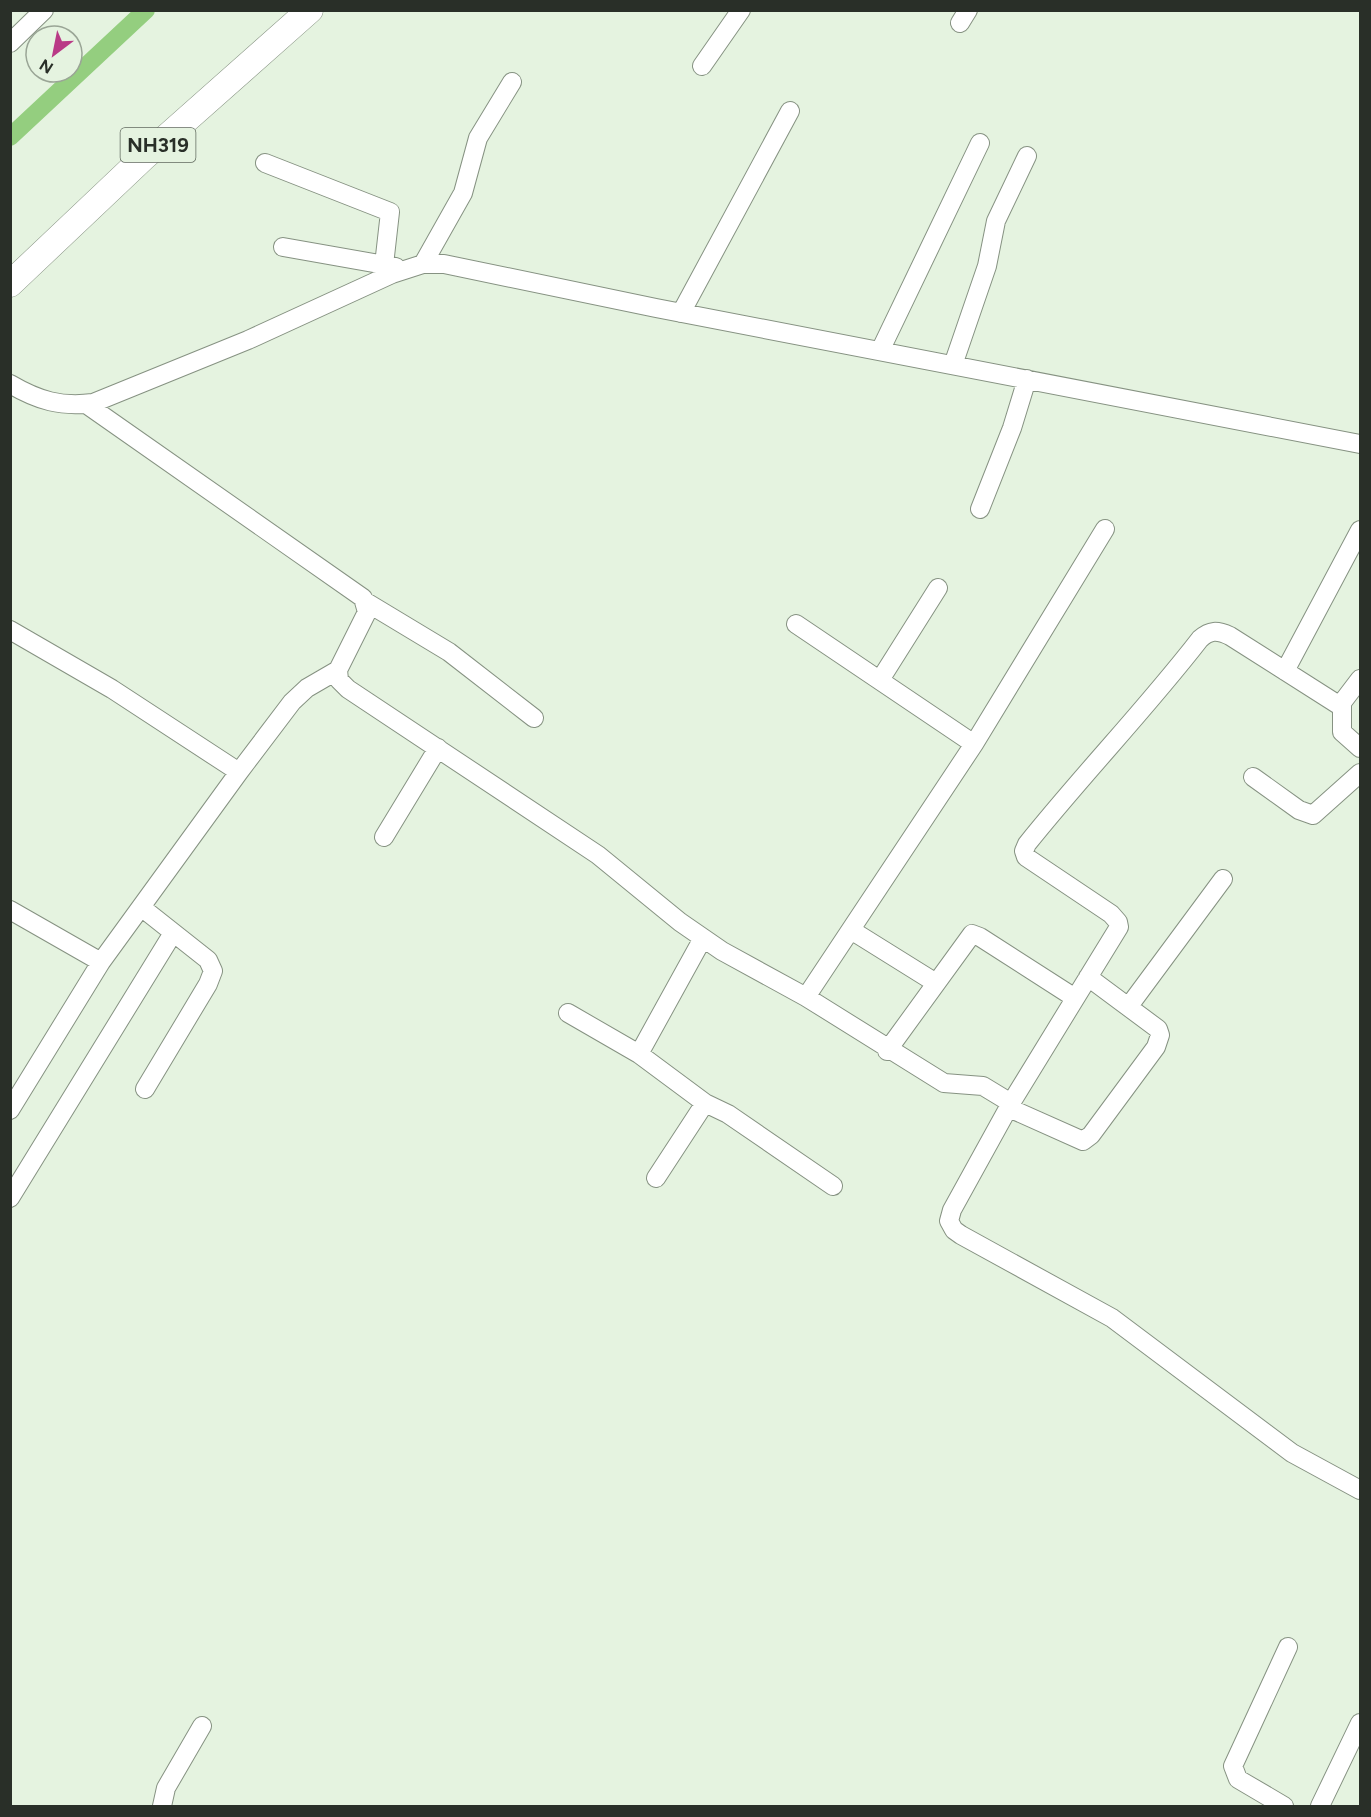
<svg xmlns="http://www.w3.org/2000/svg" width="1371" height="1817" font-family="Figtree,sans-serif">
	<style>
		.lines { fill: none; stroke-linecap: round; stroke-linejoin: round }
		.canal { stroke: #94ce7f; stroke-width: 18 }
		.minor-casing { stroke: #869282; stroke-width: 20 }
		.highway-casing { stroke: #869282; stroke-width: 27 }
		.minor { stroke: #fff; stroke-width: 18 }
		.highway { stroke: #fff; stroke-width: 26 }
		.labels { text-anchor: middle; stroke-width: 6; stroke-linejoin: round; paint-order: stroke }
		.shield { fill: #e5f3e0; stroke: #616a5f; stroke-width: 1.5 }
		.shield-label { font-size: 20px; font-weight: bold; fill: #292f28 }
	</style>
	<rect width="100%" height="100%" fill="#e5f3e0"/>
	<g class="lines">
		<path class="canal" d="M10 137 146 10"/>
		<g class="minor-casing">
			<path id="minor" d="M960 23 968 10
				M10 43 44 10
				M702 66 741 10
				M265 163 390 212 384 265
				M283 247 396 267
				M423 264 463 193 478 138 512 82
				M681 313 790 111
				M880 351 980 143
				M953 365 987 266 996 221 1027 156
				M10 384C39 401 61 407 93 403L248 340 392 274 423 264H444L656 308 1360 444
				M86 404 363 598 367 612 338 670 339 680 348 689 598 855 680 922 722 951 806 997 944 1083 983 1086 1011 1103
				M980 509 1012 428 1027 379
				M366 602 449 652 534 718
				M796 624 974 744
				M10 630 112 689 239 772
				M1285 671 1360 530
				M1360 679 1344 700 1337 704 1230 636C1217 630 1210 630 1200 639 1145 710 1083 774 1027 844L1024 851 1026 857 1111 914 1118 922 1119 927 1011 1103 952 1210 949 1221 954 1230 961 1235 1112 1318 1292 1453 1360 1490
				M880 680 938 588
				M1342 702V732L1360 748
				M1253 777 1299 810 1313 815 1360 773
				M384 837 438 748
				M141 907 208 960 213 971 208 984 145 1089
				M10 910 101 962
				M851 930 936 983
				M806 997 974 744 1105 529
				M1129 1006 1223 879
				M568 1013 639 1054 705 1103 728 1114 833 1186
				M887 1051 972 934 980 937 1075 998
				M639 1054 703 938
				M1009 1108 1083 1141 1091 1135 1156 1047 1160 1035 1158 1029 1088 977
				M10 1110 101 962 239 772 292 702 307 688 338 670
				M656 1178 705 1103
				M10 1198 173 933
				M162 1806 166 1788 202 1726
				M1284 1806 1238 1779 1233 1766 1288 1647
				M1320 1806 1360 1723"/>
		</g>
		<g class="highway-casing">
			<path id="highway" d="M10 284 143 158 310 10"/>
		</g>
		<use href="#minor" class="minor"/>
		<use href="#highway" class="highway"/>
	</g>
	<g class="labels">
		<rect class="shield" x="120.5" y="128" width="75" height="34" rx="4.5"/>
		<g class="shield-label">
			<text x="158" y="152">NH319</text>
		</g>
	</g>
	<rect width="1371" height="1817" fill="none" stroke="#292f28" stroke-width="24"/>
	<g transform="translate(54 54) rotate(212)"><circle r="28" fill="#e5f3e0" stroke="#9aa596" stroke-width="1.5"/>
	<path d="M0-4.5L10 22L0 15L-10 22Z" fill="#b93a86"/>
	<text y="-9" font-size="16" font-weight="bold" text-anchor="middle" fill="#292f28">N</text>
	</g>
</svg>
